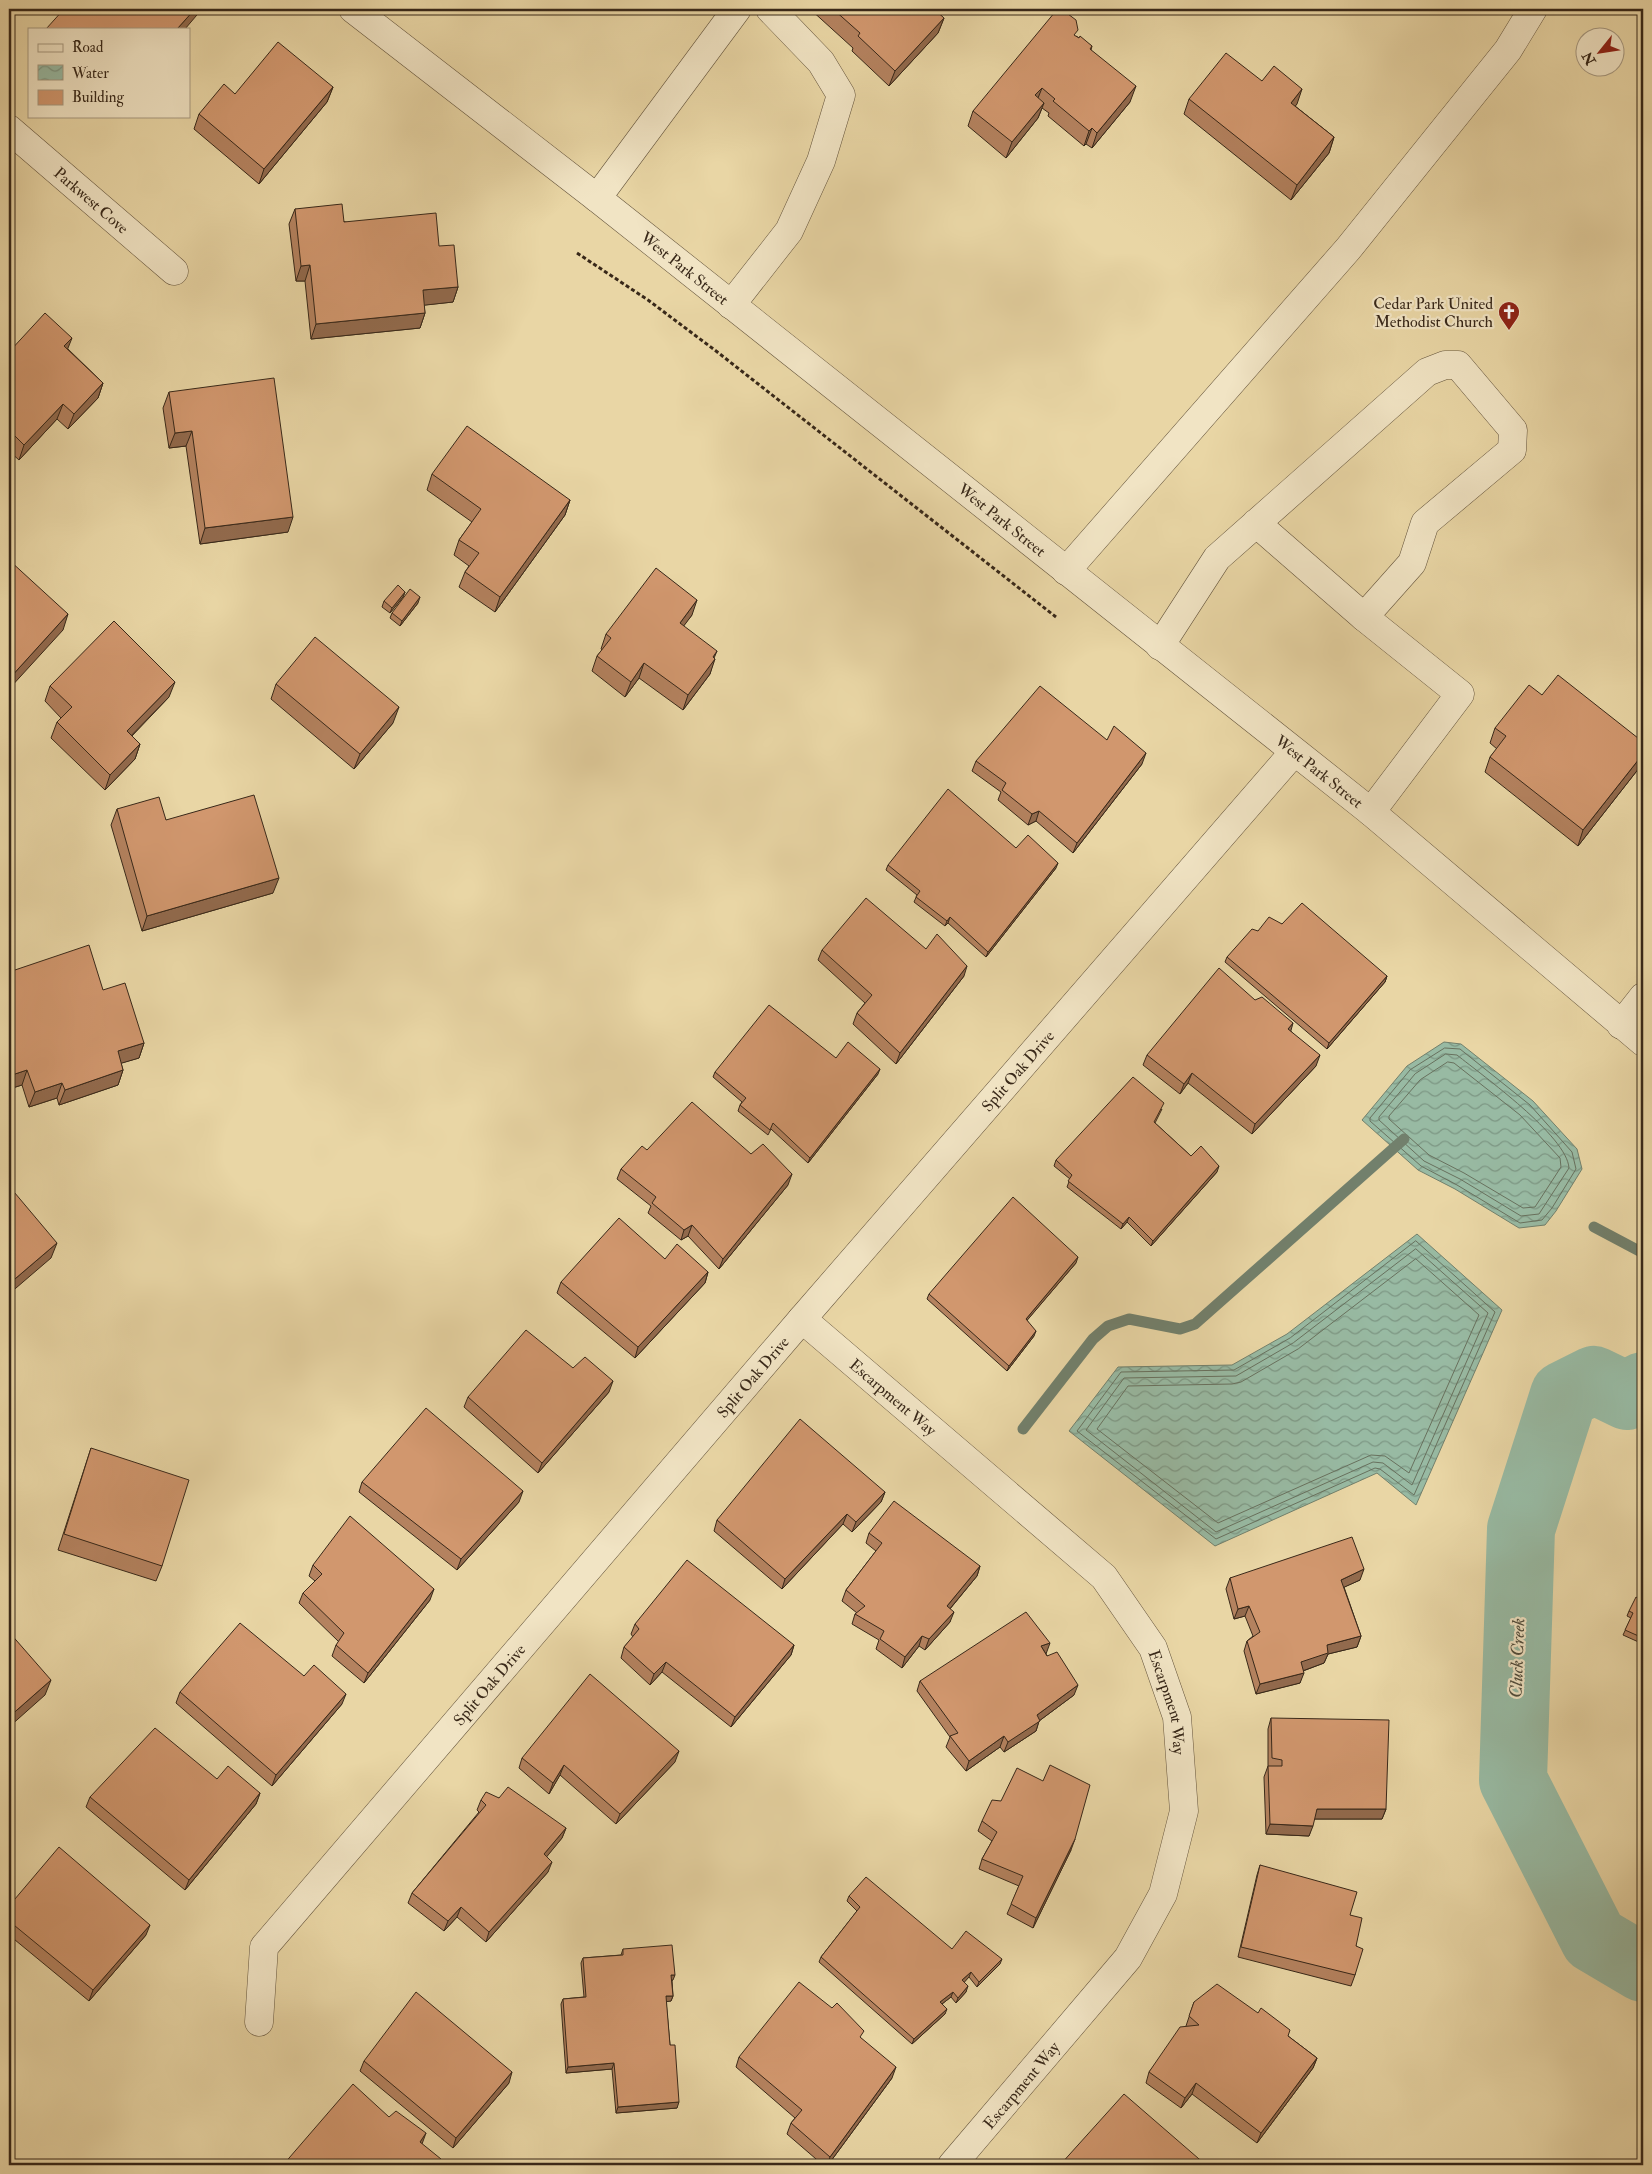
<svg xmlns="http://www.w3.org/2000/svg" width="1652" height="2174" font-family="'IM FELL Double Pica',serif">
	<style>
		.water { fill: url(#water-waves); stroke: #72806c }
		.lines { fill: none; stroke-linecap: round; stroke-linejoin: round }
		.shore { stroke: #68715e; stroke-width: 1 }
		.stream { stroke: #72806c; stroke-width: 11 }
		.river { stroke: #98baa3; stroke-width: 68 }
		.minor-casing { stroke: #64543c; stroke-width: 29 }
		.path { stroke: #382819; stroke-width: 3; stroke-dasharray: 4 2.5; stroke-linecap: butt }
		.minor { stroke: #f1e4c4; stroke-width: 28 }
		.wall { fill: #b4825f; stroke: #382819 }
		.shaded-wall { fill: #926a4d; stroke: #382819 }
		.building { fill: #d1976e; stroke: #382819 }
		.labels { text-anchor: middle; stroke-width: 4.5; stroke-linejoin: round; paint-order: stroke }
		.street-label { font-size: 16px; fill: #382819; stroke: #f1e4c4 }
		.poi-label { font-size: 16px; fill: #382819; stroke: #f1e4c4; text-anchor: end }
		.water-label { font-size: 18px; font-style: italic; fill: #504c3c; stroke: #f1e4c4 }
	</style>
	<defs>
		<pattern id="water-waves" width="16" height="10" patternUnits="userSpaceOnUse" patternTransform="scale(1.25)"><rect width="16" height="10" fill="#98baa3"/><path d="M0 5q4-4 8 0t8 0" fill="none" stroke="#7d9784"/></pattern>
	</defs>
	<rect width="100%" height="100%" fill="#e9d6a5"/>
	<filter id="stains"><feTurbulence type="fractalNoise" baseFrequency=".004" numOctaves="4"/><feColorMatrix values="0 0 0 0 .2 0 0 0 0 .09 0 0 0 0 .02 0 0 0 .5 -.17"/></filter>
	<radialGradient id="worn" r=".72"><stop offset=".6" stop-color="#630" stop-opacity="0"/><stop offset="1" stop-color="#630" stop-opacity=".3"/></radialGradient>
	<path class="water" d="M1444 1042 1461 1044 1533 1101 1577 1149 1582 1169 1556 1211 1545 1225 1519 1228 1455 1189 1418 1170 1362 1120 1407 1066Z
		M1417 1234 1502 1310 1416 1505 1377 1473 1215 1546 1069 1431 1118 1367 1232 1365 1287 1334Z"/>
	<g class="lines">
		<path class="shore" d="M1445 1048 1460 1049 1530 1105 1572 1152 1576 1169 1552 1208 1542 1220 1520 1223 1457 1185 1421 1166 1370 1121V1118L1410 1070Z
			M1446 1054 1457 1055C1483 1076 1567 1136 1569 1168L1539 1214 1521 1216 1460 1179 1424 1161 1379 1120V1117L1415 1074Z
			M1448 1062 1454 1063 1520 1115 1560 1158 1561 1167 1535 1207 1523 1208 1464 1173 1429 1155 1389 1119V1116L1420 1080Z
			M1416 1241 1495 1312 1414 1495 1380 1469 1375 1468 1216 1539 1077 1431 1121 1372 1234 1370 1290 1338Z
			M1416 1249 1488 1313 1412 1485 1383 1463 1373 1462 1216 1532 1086 1430 1124 1378 1236 1376 1293 1343Z
			M1416 1259 1479 1315 1409 1473 1385 1456 1371 1455 1218 1523 1097 1429 1128 1386 1232 1384 1241 1382 1298 1349Z"/>
		<path class="stream" d="M1594 1227 1643 1253
			M1023 1429 1093 1339 1108 1326 1129 1319 1180 1329 1195 1324 1404 1139"/>
		<path class="river" d="M1643 1386 1627 1396 1594 1380 1564 1395 1521 1529 1513 1780 1594 1939 1643 1968"/>
		<g class="minor-casing">
			<g id="minor">
				<path id="s1" d="M353 9 597 198 1371 812 1643 1042"/>
				<path id="s2" d="M9 129 174 271"/>
				<path d="M597 198 737 9"/>
				<path d="M731 305 789 231 821 161 841 95 821 62 770 9"/>
				<path d="M1066 571 1348 249 1508 50 1533 9"/>
				<path d="M1364 617 1460 694 1371 812"/>
				<path d="M1160 646 1217 558 1427 372 1445 365H1458L1513 430 1512 450 1425 523 1412 563 1364 617 1256 523"/>
				<path d="M1621 1025 1643 997"/>
				<path id="s3" d="M802 1319 1104 1577 1153 1648 1177 1717 1184 1811 1163 1894 1128 1958 952 2165"/>
				<path id="s4" d="M259 2022 264 1947 802 1319 1294 752"/>
			</g>
		</g>
		<path class="path" d="M577 253 648 300 716 351 1056 617"/>
		<use href="#minor" class="minor"/>
	</g>
	<path class="wall" d="M810 9H934L944 18 938 33 889 86 852 51 853 48Z
		M1076 36 1092 46 1091 50 1130 102 1092 148 1086 144 1084 146 1048 116 1049 113 1042 108 1038 118 1006 158 968 126 973 111Z
		M1262 81 1297 104 1295 106 1334 137 1329 153 1291 200 1184 114 1189 99Z
		M333 87 327 102 259 184 194 129 199 114 235 94Z
		M295 209 439 246 458 287 453 302 424 305 425 313 420 328 311 339 305 281H296L289 224Z
		M68 349 103 383 98 398 68 429 57 419 19 460 9 451V352Z
		M169 392 288 532 200 544 186 446 169 448 163 408Z
		M432 474 570 500 565 515 495 612 459 587 465 572 469 566 454 555 459 540 472 522 427 490Z
		M405 592 403 597 390 613 382 607 384 601Z
		M418 603 400 626 390 618 392 613Z
		M692 615 683 626 714 658 710 674 683 710 639 678 625 697 592 671 597 656 602 650 601 649 606 634Z
		M276 684 393 723 354 769 271 699Z
		M50 686 169 697 132 736 140 744 135 759 105 790 51 738 57 722 61 718 45 701Z
		M1542 695 1643 742V763L1578 846 1485 772 1490 757 1497 749 1490 743 1495 728Z
		M1107 740 1142 764 1073 853 1036 821 1028 825 998 800 1001 792 972 771 976 761Z
		M117 809 166 820 273 893 142 931 111 825Z
		M1016 848 1056 868 986 957 948 923 945 926 914 902 917 895 886 870 888 865Z
		M1282 924 1387 976 1385 982 1327 1049 1225 962 1227 957 1258 931Z
		M926 949 964 976 896 1064 853 1024 857 1013 865 1003 818 960 822 950Z
		M9 972 103 990 144 1043 139 1058 121 1063 123 1070 118 1085 59 1105 57 1098 29 1107 22 1085 9 1089Z
		M1291 1031 1316 1066 1252 1134 1188 1083 1180 1094 1143 1065 1147 1055Z
		M836 1058 878 1074 808 1163 771 1129 768 1135 738 1111 740 1105 742 1102 713 1077 715 1072Z
		M1162 1109 1155 1123 1191 1156 1217 1172 1151 1246 1127 1222 1121 1229 1067 1187 1070 1179 1054 1166 1056 1160Z
		M647 1150 751 1154 788 1185 719 1269 688 1236 681 1240 648 1213 651 1206 617 1179 621 1169Z
		M665 1259 708 1272 705 1283 635 1358 557 1293 561 1282Z
		M1076 1263 1027 1320 1034 1336 1007 1371 927 1299 929 1294Z
		M573 1368 609 1392 538 1473 464 1407 468 1397Z
		M91 1448 162 1566 156 1581 58 1550Z
		M362 1482 519 1502 457 1570 359 1492Z
		M885 1492 881 1502 852 1532 843 1524 782 1589 714 1531 717 1520Z
		M869 1533 980 1566 977 1576 950 1609V1622L925 1650 919 1646 902 1668 876 1649 879 1640 852 1624 855 1614 857 1613 842 1601 846 1590 876 1551 866 1543Z
		M313 1565 430 1600 364 1683 332 1656 336 1645 339 1642 299 1603 303 1593 315 1581 309 1576Z
		M1230 1578 1360 1580 1344 1587 1361 1636 1357 1647 1328 1654 1324 1663 1303 1671 1300 1683 1256 1694 1244 1651 1247 1641 1253 1636 1245 1616 1234 1619 1226 1589Z
		M1643 1601V1644L1623 1635 1631 1618 1627 1616 1629 1611Z
		M635 1624 794 1645 791 1655 731 1727 662 1672 650 1685 621 1658 624 1647 633 1637 631 1634Z
		M1046 1654 1074 1695 1039 1721 1036 1731 1004 1752 1000 1747 966 1771 946 1747 950 1737 917 1691 920 1681Z
		M304 1676 342 1704 272 1786 176 1703 180 1692Z
		M1271 1718 1386 1809 1382 1819H1314L1309 1836 1266 1834 1264 1777 1268 1766V1729Z
		M522 1758 675 1762 616 1824 560 1775 549 1794 519 1768Z
		M217 1779 260 1793 256 1804 185 1890 86 1807 90 1797Z
		M499 1798 566 1828 562 1838 546 1857 548 1872 486 1942 457 1917 444 1931 408 1903 412 1893 479 1812 477 1810 481 1800Z
		M982 1821 1071 1850 1033 1928 1007 1914 1019 1886 979 1869 982 1859 992 1841 978 1831Z
		M1260 1865 1350 1915 1356 1946 1355 1975 1351 1986 1238 1957 1257 1875Z
		M849 1896 952 1949 1000 1964 977 1987 969 1977 964 1982 966 1992 956 2003 951 1997 942 2004 945 2014 912 2044 819 1962 821 1957 857 1911 847 1901Z
		M9 1906 146 1935 89 2001 9 1935Z
		M623 1949 673 1980H672L673 1996 671 2001H666L670 2045 677 2108 616 2113 612 2069 566 2073 561 2004 563 1999 584 1997 581 1963 583 1958 621 1955Z
		M1194 2002 1288 2036 1317 2058 1313 2068 1257 2143 1192 2094 1181 2108 1146 2083 1149 2072 1186 2026Z
		M861 2038 892 2078 828 2165H823L787 2134 791 2123 795 2118 736 2067 739 2057Z
		M364 2061 509 2083 453 2148 360 2071Z"/>
	<path class="shaded-wall" d="M195 9H202L185 29H177Z
		M944 18 938 33 889 86 895 71Z
		M1136 86 1130 102 1092 148 1097 133Z
		M333 87 327 102 259 184 264 169Z
		M1042 88 1036 103 1035 95Z
		M1302 89 1297 104 1286 118 1291 103Z
		M1044 103 1038 118 1006 158 1012 142Z
		M1092 128 1086 144 1084 146 1089 131Z
		M1334 137 1329 153 1291 200 1297 185Z
		M310 265 305 281H296L301 266Z
		M458 287 453 302 417 306 423 290Z
		M425 313 420 328 311 339 316 324Z
		M72 338 66 353 64 346Z
		M103 383 98 398 68 429 74 414Z
		M63 404 57 419 19 460 24 445Z
		M192 431 186 446 169 448 175 433Z
		M570 500 565 515 495 612 500 597Z
		M293 517 288 532 200 544 205 528Z
		M405 592 403 597 390 613 392 608Z
		M420 597 418 603 400 626 402 621Z
		M697 600 692 615 674 639 680 623Z
		M68 614 63 630 9 689V679Z
		M717 651 712 663 715 659 710 674 683 710 688 695Z
		M644 663 639 678 625 697 631 682Z
		M175 682 169 697 121 746 127 731Z
		M399 707 393 723 354 769 360 754Z
		M140 744 135 759 105 790 110 775Z
		M1146 753 1142 764 1073 853 1077 843Z
		M1643 754V763L1578 846 1583 830Z
		M1039 811 1036 821 1028 825 1032 814Z
		M1058 863 1056 868 986 957 988 952Z
		M279 878 273 893 142 931 147 916Z
		M950 917 948 923 945 926 947 921Z
		M967 966 964 976 896 1064 900 1053Z
		M1387 976 1385 982 1327 1049 1329 1043Z
		M1293 1023 1290 1034 1288 1029Z
		M144 1043 139 1058 112 1066 118 1051Z
		M1320 1055 1316 1066 1252 1134 1255 1124Z
		M880 1069 878 1074 808 1163 810 1158Z
		M27 1070 22 1085 9 1089V1076Z
		M123 1070 118 1085 59 1105 65 1090Z
		M1192 1073 1188 1083 1180 1094 1184 1084Z
		M62 1083 57 1098 29 1107 35 1092Z
		M1219 1166 1217 1172 1151 1246 1153 1241Z
		M792 1174 788 1185 719 1269 723 1259Z
		M1129 1217 1127 1222 1121 1229 1123 1224Z
		M692 1225 688 1236 681 1240 684 1230Z
		M57 1243 51 1258 9 1294V1284Z
		M1078 1257 1076 1263 1024 1324 1026 1319Z
		M708 1272 705 1283 635 1358 638 1347Z
		M1036 1331 1034 1336 1007 1371 1009 1366Z
		M613 1381 609 1392 538 1473 542 1463Z
		M523 1491 519 1502 457 1570 461 1559Z
		M885 1492 881 1502 852 1532 856 1522Z
		M847 1514 843 1524 782 1589 785 1579Z
		M980 1566 977 1576 943 1617 947 1606Z
		M1364 1569 1360 1580 1338 1590 1341 1580Z
		M434 1589 430 1600 364 1683 368 1673Z
		M1249 1606 1245 1616 1234 1619 1238 1609Z
		M954 1612 950 1622 925 1650 929 1639Z
		M922 1636 919 1646 902 1668 905 1657Z
		M1361 1636 1357 1647 1328 1654 1324 1663 1297 1673 1301 1662 1327 1645Z
		M1050 1643 1046 1654 1041 1646Z
		M794 1645 791 1655 731 1727 735 1717Z
		M666 1662 662 1672 650 1685 654 1674Z
		M1304 1673 1300 1683 1256 1694 1260 1684Z
		M51 1680 45 1695 9 1727V1717Z
		M1078 1685 1074 1695 1039 1721 1036 1731 1004 1752 1008 1742 1037 1715Z
		M346 1694 342 1704 272 1786 276 1775Z
		M1004 1736 1000 1747 966 1771 969 1761Z
		M679 1751 675 1762 616 1824 620 1814Z
		M564 1765 560 1775 549 1794 553 1783Z
		M260 1793 256 1804 185 1890 189 1880Z
		M1317 1809H1386L1382 1819H1313Z
		M1270 1824 1313 1826 1309 1836 1266 1834Z
		M566 1828 562 1838 540 1865 544 1854Z
		M1075 1839 1071 1850 1033 1928 1036 1918Z
		M552 1862 548 1872 486 1942 489 1932Z
		M461 1907 457 1917 444 1931 448 1921Z
		M150 1925 146 1935 89 2001 93 1990Z
		M1002 1959 1000 1964 977 1987 979 1982Z
		M971 1972 969 1977 961 1986 962 1980Z
		M671 1975H675L673 1980 669 1981Z
		M968 1986 966 1992 956 2003 958 1998Z
		M953 1992 951 1997 938 2007 940 2002Z
		M666 1996H673L671 2001 664 2002Z
		M947 2009 945 2014 912 2044 914 2039Z
		M1317 2058 1313 2068 1257 2143 1261 2133Z
		M614 2063 612 2069 566 2073 568 2067Z
		M896 2067 892 2078 828 2165H827L830 2157Z
		M512 2072 509 2083 453 2148 456 2138Z
		M1196 2083 1192 2094 1181 2108 1185 2098Z
		M679 2102 677 2108 616 2113 618 2107Z
		M426 2133 422 2144 420 2142Z"/>
	<path class="building" d="M64 9H195L177 29H46Z
		M833 9H934L944 18 895 71 858 36 860 33Z
		M1064 11 1076 20 1078 30 1074 35 1079 38 1080 36 1092 46 1090 49 1136 86 1097 133 1092 128 1089 131 1053 101 1055 99 1042 88 1035 95 1044 103 1012 142 973 111 1055 12Z
		M278 42 333 87 264 169 199 114 224 84 235 94Z
		M1226 53 1262 81 1274 66 1302 89 1291 103 1334 137 1297 185 1189 99Z
		M342 204 344 222 436 213 439 246 454 245 458 287 423 290 425 313 316 324 310 265 301 266 295 209Z
		M45 313 72 338 64 346 103 383 74 414 63 404 24 445 9 430V352Z
		M274 378 293 517 205 528 192 431 175 433 169 392Z
		M467 426 570 500 500 597 465 572 479 553 459 540 481 509 432 474Z
		M9 560 68 614 9 679Z
		M656 568 697 600 680 623 717 651 713 657 715 659 688 695 644 663 631 682 597 656 611 638 606 634Z
		M398 585 405 592 392 608 384 601Z
		M410 589 420 597 402 621 392 613Z
		M114 621 175 682 127 731 140 744 110 775 57 722 72 707 50 686Z
		M315 637 399 707 360 754 276 684Z
		M1558 675 1643 742V754L1583 830 1490 757 1506 736 1495 728 1529 685 1542 695Z
		M1040 686 1107 740 1114 726 1146 753 1077 843 1039 811 1032 814 1002 790 1006 783 976 761Z
		M948 789 1016 848 1028 835 1058 863 988 952 950 917 947 921 916 897 920 891 888 865Z
		M254 795 279 878 147 916 117 809 159 797 166 820Z
		M866 898 926 949 937 934 967 966 900 1053 857 1013 872 995 822 950Z
		M1302 903 1387 976 1329 1043 1227 957 1252 929 1258 931 1269 917 1282 924Z
		M89 945 103 990 125 983 144 1043 118 1051 123 1070 65 1090 62 1083 35 1092 27 1070 9 1076V972Z
		M1219 968 1255 1000 1262 997 1293 1023 1288 1029 1320 1055 1255 1124 1192 1073 1184 1084 1147 1055Z
		M769 1005 836 1058 848 1042 880 1069 810 1158 773 1123 770 1130 740 1105 746 1098 715 1072Z
		M1133 1077 1164 1103 1154 1122 1191 1156 1201 1146 1219 1166 1153 1241 1129 1217 1123 1224 1068 1181 1072 1175 1056 1160Z
		M692 1102 751 1154 763 1144 792 1174 723 1259 692 1225 684 1230 652 1203 656 1197 621 1169 642 1146 647 1150Z
		M9 1186 57 1243 9 1284Z
		M1013 1197 1078 1257 1026 1319 1036 1331 1009 1366 929 1294Z
		M619 1218 665 1259 677 1244 708 1272 638 1347 561 1282Z
		M526 1330 573 1368 585 1357 613 1381 542 1463 468 1397Z
		M426 1408 523 1491 461 1559 362 1482Z
		M800 1419 885 1492 856 1522 847 1514 785 1579 717 1520Z
		M91 1448 189 1480 162 1566 64 1534Z
		M894 1501 980 1566 947 1606 954 1612 929 1639 922 1636 905 1657 880 1639 884 1631 855 1614 865 1606 846 1590 882 1543 869 1533Z
		M350 1516 434 1589 368 1673 336 1645 344 1633 303 1593 322 1574 313 1565Z
		M1352 1537 1364 1569 1341 1580 1361 1636 1327 1645 1328 1653 1301 1662 1304 1673 1260 1684 1247 1641 1260 1632 1249 1606 1238 1609 1230 1578Z
		M687 1560 794 1645 735 1717 666 1662 654 1674 624 1647 639 1629 635 1624Z
		M1636 1597 1643 1601V1638L1625 1630 1633 1613 1629 1611Z
		M1026 1612 1050 1643 1041 1646 1047 1656 1057 1652 1078 1685 1037 1715 1040 1721 1008 1742 1004 1736 969 1761 950 1736 958 1733 920 1681Z
		M240 1623 304 1676 314 1665 346 1694 276 1775 180 1692Z
		M9 1632 51 1680 9 1717Z
		M590 1674 679 1751 620 1814 564 1765 553 1783 522 1758Z
		M1271 1718 1389 1720 1386 1809H1317L1313 1826 1270 1824 1268 1766H1282V1760L1272 1758Z
		M155 1728 217 1779 228 1766 260 1793 189 1880 90 1797Z
		M1050 1765 1090 1785 1075 1839 1036 1918 1011 1904 1023 1876 982 1859 997 1832 982 1821 992 1800 1001 1801 1017 1768 1043 1781Z
		M508 1787 566 1828 544 1854 552 1862 489 1932 461 1907 448 1921 412 1893 486 1805 481 1800 486 1792 499 1798Z
		M59 1847 150 1925 93 1990 9 1921V1906Z
		M1260 1865 1357 1892 1350 1915 1362 1918 1356 1946 1363 1949 1355 1975 1241 1947Z
		M866 1877 952 1949 966 1931 1002 1959 979 1982 971 1972 962 1980 968 1986 958 1998 953 1992 940 2002 947 2009 914 2039 821 1957 860 1907 849 1896Z
		M672 1945 675 1975H671L673 1996H666L670 2045H675L679 2102 618 2107 614 2063 568 2067 563 1999 586 1997 583 1958 623 1955V1949Z
		M799 1982 832 2008 837 2003 864 2031 860 2037 896 2067 830 2157 791 2123 802 2110 739 2057Z
		M1217 1984 1258 2013 1261 2008 1290 2030 1288 2036 1317 2058 1261 2133 1196 2083 1185 2098 1149 2072 1180 2027 1199 2025 1189 2016 1194 2002Z
		M416 1992 512 2072 456 2138 364 2061Z
		M353 2084 389 2117 396 2111 426 2133 420 2142 441 2159 435 2165H283Z
		M1124 2094 1206 2165H1060Z"/>
	<defs>
		<g id="church-pin" transform="scale(1.125)"><path d="M0 17L-7.5 6A9.5 9.5 0 1 1 7.5 6Z" fill="#8f2418" stroke="#f1e4c4"/><path d="M-1.2-6h2.4v3.5h3.3v2.4h-3.3V6h-2.4V-.1h-3.3v-2.4h3.3Z" fill="#fff"/></g>
	</defs>
	<g fill-rule="evenodd">
		<use href="#church-pin" x="1509" y="312"/>
	</g>
	<g class="labels">
		<g class="street-label">
			<text dy="6" stroke="none"><textPath href="#s2" startOffset="109">Parkwest Cove</textPath></text>
			<text dy="6" stroke="none"><textPath href="#s1" startOffset="421">West Park Street</textPath></text>
			<text dy="6" stroke="none"><textPath href="#s1" startOffset="826">West Park Street</textPath></text>
			<text dy="6" stroke="none"><textPath href="#s1" startOffset="1231">West Park Street</textPath></text>
			<text dy="6" stroke="none"><textPath href="#s4" startOffset="1231">Split Oak Drive</textPath></text>
			<text dy="6" stroke="none"><textPath href="#s4" startOffset="826">Split Oak Drive</textPath></text>
			<text dy="6" stroke="none"><textPath href="#s3" startOffset="120">Escarpment Way</textPath></text>
			<text dy="6" stroke="none"><textPath href="#s4" startOffset="421">Split Oak Drive</textPath></text>
			<text dy="6" stroke="none"><textPath href="#s3" startOffset="540">Escarpment Way</textPath></text>
			<text transform="translate(1021 2085) rotate(-50)" y="6">Escarpment Way</text>
		</g>
		<g class="poi-label">
			<text x="1493" y="309">Cedar Park United<tspan x="1493" dy="18">Methodist Church</tspan></text>
		</g>
		<g class="water-label">
			<text transform="translate(1517 1658) rotate(-88)" y="6">Cluck Creek</text>
		</g>
	</g>
	<rect width="1652" height="2174" fill="none" stroke="#e9d6a5" stroke-width="30"/>
	<rect x="10" y="10" width="1632" height="2154" fill="none" stroke="#382819" stroke-width="2.5"/>
	<rect x="15" y="15" width="1622" height="2144" fill="none" stroke="#382819"/>
	<rect x="28" y="28" width="162" height="90" fill="#f1e4c4" stroke="#a79980"/>
	<rect x="38" y="44" width="25" height="8" fill="#f1e4c4" stroke="#a79980"/>
	<text x="72" y="52" font-size="15" fill="#382819">Road</text>
	<rect x="38" y="65" width="25" height="15" fill="url(#water-waves)" stroke="#a79980"/>
	<text x="72" y="78" font-size="15" fill="#382819">Water</text>
	<rect x="38" y="90" width="25" height="15" fill="#d1976e" stroke="#a79980"/>
	<text x="72" y="102" font-size="15" fill="#382819">Building</text>
	<g transform="translate(1600 52) rotate(240)"><circle r="24" fill="#f1e4c4" stroke="#a79980"/>
	<path d="M0-4L9 19L0 12L-9 19Z" fill="#8f2418"/>
	<text y="-8" font-size="14" font-weight="bold" text-anchor="middle" fill="#382819">N</text>
	</g>
	<rect width="100%" height="100%" filter="url(#stains)"/>
	<rect width="100%" height="100%" fill="url(#worn)"/>
</svg>
